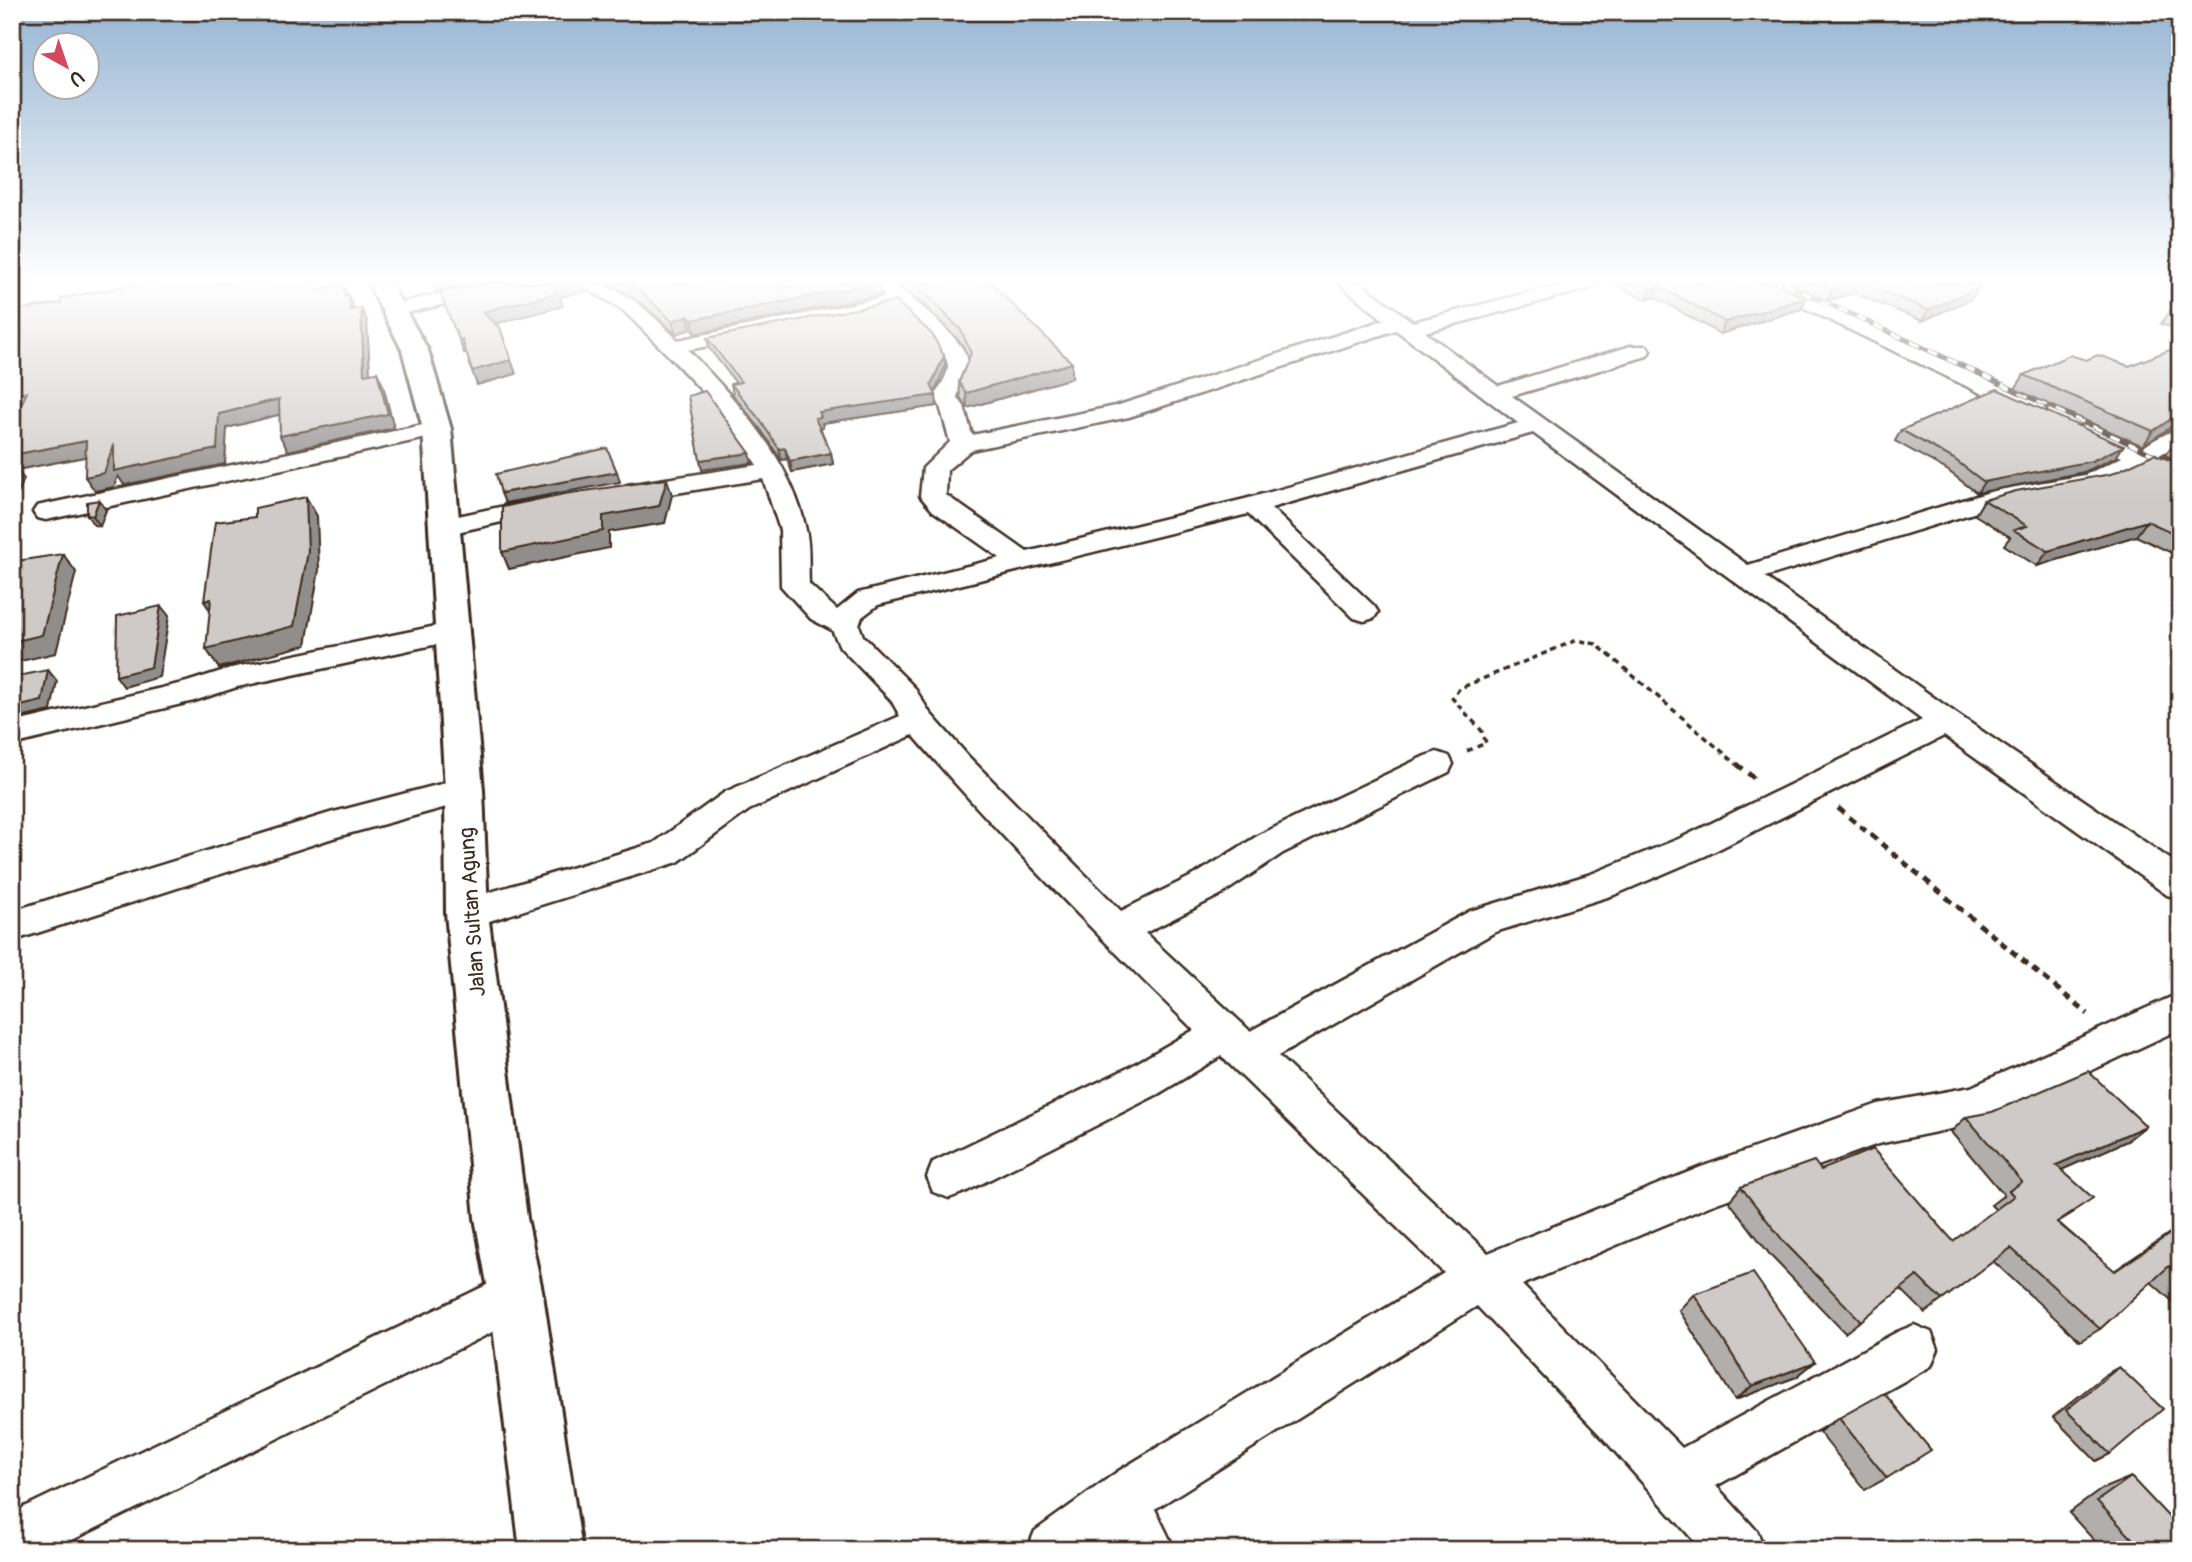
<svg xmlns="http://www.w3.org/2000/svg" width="2192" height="1562" font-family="Pangolin,sans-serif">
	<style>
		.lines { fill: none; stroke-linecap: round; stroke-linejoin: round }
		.minor-casing { stroke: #3b2a1e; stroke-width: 5 }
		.trunk-casing { stroke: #3b2a1e; stroke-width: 6 }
		.path-far1 { stroke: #3b2a1e; stroke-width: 3.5; stroke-dasharray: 6 4.5; stroke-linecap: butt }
		.path { stroke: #3b2a1e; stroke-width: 5; stroke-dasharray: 8 6; stroke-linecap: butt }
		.minor { fill: #fff; fill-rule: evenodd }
		.trunk { fill: #fff; fill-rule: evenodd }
		.rail-casing { stroke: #3b2a1e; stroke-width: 5 }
		.rail { stroke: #fff; stroke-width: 3.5; stroke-dasharray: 10; stroke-linecap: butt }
		.wall { fill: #b2aeab; stroke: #3b2a1e; stroke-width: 2 }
		.shaded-wall { fill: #918d8b; stroke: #3b2a1e; stroke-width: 2 }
		.building { fill: #cfcac7; stroke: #3b2a1e; stroke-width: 2 }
		.labels { text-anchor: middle; stroke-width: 6; stroke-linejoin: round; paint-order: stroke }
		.street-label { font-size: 21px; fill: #3b2a1e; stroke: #fff }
	</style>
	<rect width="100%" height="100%" fill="#fff"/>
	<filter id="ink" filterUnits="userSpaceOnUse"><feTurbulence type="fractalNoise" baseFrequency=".0143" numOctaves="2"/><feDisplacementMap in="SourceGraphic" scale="14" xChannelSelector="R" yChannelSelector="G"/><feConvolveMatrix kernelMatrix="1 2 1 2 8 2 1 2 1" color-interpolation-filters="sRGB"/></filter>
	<g filter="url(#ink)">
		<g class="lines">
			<g class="minor-casing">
				<path id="minor" d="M485 283H520L517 287 394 316 387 314 384 310 387 306Z
					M578 283C622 281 647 311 678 340L886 297 876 287 879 283H893C912 299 969 341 970 367 970 377 961 387 957 397L964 406 972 435 1116 406 1384 320 1338 283H1360L1413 322 1566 283H1598L1595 287 1425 332 1498 386 1631 346H1647L1650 351 1647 356 1512 396 1748 565 1993 491 2085 475 2122 457 2072 436 2068 431 2072 426H2088L2143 449 2146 444 2180 427V444L2159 455 2180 464V480L2142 466 2100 486 2006 503 1765 577 1957 714 2180 866V899L2167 895 1944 736 1705 856 1614 895 1495 932 1278 1056 1488 1253 1701 1167 1878 1104 1971 1087 2180 993V1029L1990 1118 1975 1124 1878 1144 1709 1206 1522 1285 1682 1448 1897 1332 1914 1325 1931 1332 1938 1349 1931 1366 1716 1486 1757 1531 1765 1550H1702L1603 1438 1477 1306 1155 1509 1175 1550H1119L1114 1539 1099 1550H1027L1035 1531 1117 1472 1444 1273 1221 1056 1158 1094 965 1192 949 1198 933 1192 927 1177 933 1162 1128 1068 1194 1030C1097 935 1002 839 913 735L749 810 678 862 467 928 454 923 449 913 454 903 654 843 725 792 900 716 891 700 840 647 832 630 811 619 781 586 780 530 763 479 627 501 618 498 614 493 618 488 627 485 757 465 720 410 665 352 624 311ZM898 308C911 320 947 347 948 366 948 377 938 387 935 397L940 406 950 442 923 468 920 496 933 511 1000 558 858 593 837 610 809 584C808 567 810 547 806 530 791 458 737 401 688 350ZM1396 330 1518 423 1245 499 1027 552 946 495 947 470 971 450 1129 417ZM1533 433 1922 720 1681 838 1591 874 1470 911 1250 1031 1145 933 1222 894 1283 853 1449 772 1453 764 1449 756 1437 752 1425 756 1259 835 1196 874 1121 911 968 756 930 713 914 687 863 636 859 625 862 617 878 605 1248 514 1354 618 1364 621 1374 618 1378 612 1374 606 1271 508Z
					M1758 283H1783L2042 405 2046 410 2042 415H2026L1761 287Z
					M437 422 445 424 449 429 445 434 46 520 37 518 33 512 37 506 46 504Z
					M546 497 555 500 559 505 555 510 444 535 435 533 431 527 435 521Z
					M451 623 461 625 466 632 461 639 237 687 194 701 12 745V723L187 682 231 668Z
					M464 778 476 781 481 790 476 799 333 838 12 941V911L330 813Z
					M516 1271 533 1278 540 1295 533 1312 52 1550H12V1513Z"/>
			</g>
			<g class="trunk-casing">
				<path id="trunk" d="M368 283H390L428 350 451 429 483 790 488 913 527 1218 543 1295 582 1550H520L489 1295 475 1218 446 913 445 790 423 429 402 350Z"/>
			</g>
			<path class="path-far1" d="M1467 751 1486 743 1482 731 1452 698 1460 688 1577 640 1596 644 1739 766"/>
			<path class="path" d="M1737 764 1755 779
				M1838 808 2088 1014"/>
			<use href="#minor" class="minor"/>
			<use href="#trunk" class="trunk"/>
			<g class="rail-casing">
				<path id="rail" d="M1784 283 2180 467"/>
			</g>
			<use href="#rail" class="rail"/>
		</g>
		<path class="wall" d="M597 283H777L780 288 881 295 695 334 691 329 676 334 646 307 612 284Z
			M897 283H991L1072 378 967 408 960 397 959 382 969 359 962 344 927 308Z
			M1611 283H1773L1806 298 1801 309 1720 334 1655 297 1647 300Z
			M1789 283H1981L1971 299 1922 321 1854 293 1827 301Z
			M2180 305V330L2161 324 2170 311Z
			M707 338 945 366 934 392 937 406 822 423 823 428H820L831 453 833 464 792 472 787 459 781 460 762 431 733 395 731 384 736 383 709 348Z
			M2024 375 2171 427 2143 446 2015 389Z
			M1901 430 2123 446 2116 457 2084 472 1977 493 1947 470 1895 441Z
			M2180 438V461L2165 455 2176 440Z
			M2180 464V557L2136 536 2037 566 2004 545 2010 537 1975 515 1984 500Z
			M99 500 106 510 100 526 94 525 87 515Z
			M1966 1117 2127 1141 2061 1170 2074 1212 2058 1222 2114 1271 2180 1226V1308L2151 1282 2100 1329 2080 1341 1993 1261 1925 1313 1901 1289 1845 1333 1771 1256 1729 1201 1741 1187 1821 1170 1953 1241 1996 1210 1991 1205 2004 1195 1951 1132Z
			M1694 1294 1815 1362 1796 1377 1735 1400 1679 1310Z
			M2119 1367 2110 1454 2096 1461 2053 1417 2106 1374Z
			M1839 1418 1887 1478 1865 1490 1819 1432Z
			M2131 1477 2180 1550H2103L2069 1513 2102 1489Z"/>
		<path class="shaded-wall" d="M433 283H475L436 292Z
			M559 283H583L586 291 560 297 563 306 487 326 482 312 553 284Z
			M879 283 881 295 695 334 692 320Z
			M1856 283H1859L1854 293 1827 301 1832 290Z
			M1975 283H1981L1971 299 1922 321 1928 310Z
			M343 284 355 310H350L345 297Z
			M1658 286 1655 297 1647 300 1651 289Z
			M1806 298 1801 309 1720 334 1725 322Z
			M361 308 367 321 371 388 364 374Z
			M688 316 691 329 676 334 672 321Z
			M500 328 516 374 477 385 472 371Z
			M462 339 468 352 464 353 459 340Z
			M944 356 945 366 933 396 936 395 937 406 822 423 823 428 817 429 815 418 819 412 931 385Z
			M1072 363V378L967 408 966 393Z
			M377 372 383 385 394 428 288 451 280 436Z
			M27 392 37 406 12 410V395Z
			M279 399 286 413 227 428 225 464 124 485 118 476 114 487 95 491 85 477 114 444 219 414Z
			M2180 413V425L2171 427 2143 446 2153 431Z
			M86 441 95 455 17 470 24 479 12 509V455Z
			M2123 446 2116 457 2084 472 1977 493 1984 482Z
			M785 448 787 459 781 460 779 449Z
			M750 453 752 463 702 470 700 460Z
			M831 453 833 464 792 472 790 461Z
			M617 472 620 482 505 503 501 493Z
			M667 479 672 495 665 523 609 532V548L509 569 502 552 603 516Z
			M306 497 317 516 319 570 306 645 219 668 206 649Z
			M99 500 106 510 100 526 93 516Z
			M2147 521 2136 536 2037 566 2048 551Z
			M63 554 76 572 56 653 12 663V642Z
			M211 599 216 620 204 601Z
			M161 606 169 616 159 677 124 687 116 676Z
			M48 670 57 681 51 711 20 718 12 709V708Z
			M2146 1126 2127 1141 2039 1180 2056 1165Z
			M1815 1362 1796 1377 1735 1400 1752 1386Z"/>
		<path class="building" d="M142 283H314L317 290 343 284 345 297H349L350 310 361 308 364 374 377 372 388 414 280 436 279 399 219 414 217 449 114 471V444L104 473 85 477 86 441 12 455V424L27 392 12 395V311L61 303 62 298Z
			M486 283H559L553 284 558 293 482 312 500 328 511 360 472 371 462 339 459 340 440 293Z
			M626 283H777L780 288 817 283H877L692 320 688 316 672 321 642 293Z
			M912 283H991L1072 363 966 393 959 382 971 353 961 330 926 294Z
			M1637 283H1773L1806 298 1725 322 1658 286 1651 289Z
			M1817 283H1856L1832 290Z
			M1862 283H1975L1969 285 1977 288 1928 310Z
			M896 301 932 334 944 356 931 385 936 395 819 412 821 417 815 418 831 453 790 461 785 448 779 449 760 420 731 384 741 382 707 338Z
			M2180 305V314L2170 311Z
			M2180 346V413L2153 431 2024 375 2070 355 2086 360 2098 355 2129 366Z
			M1997 389 2123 446 2092 461 1984 482 1954 459 1901 430Z
			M705 391 750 453 700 460 688 396Z
			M607 448 617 472 501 493 496 474Z
			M2154 454 2180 464V536L2147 521 2048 551 2014 530 2027 526 1984 500 2016 491 2111 474Z
			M667 479 659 506 603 516V531L502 552V507L564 494Z
			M306 497 308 552 294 626 206 649 211 599 204 601 215 522 255 517V508Z
			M99 500 93 516 87 515V502Z
			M63 554 42 635 12 642V577L17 561Z
			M161 606 151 667 116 676 117 616Z
			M48 670 42 701 12 708V702L18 676Z
			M2088 1071 2146 1126 2056 1165 2093 1198 2057 1222 2115 1271 2180 1227V1275L2169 1266 2100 1329 2011 1248 1942 1300 1917 1276 1861 1321 1785 1243 1741 1187 1814 1161 1821 1170 1873 1149 1953 1241 2014 1196 2009 1191 2022 1182 1966 1117 1992 1112Z
			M1753 1273 1815 1362 1752 1386 1694 1294Z
			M2119 1367 2163 1409 2110 1454 2066 1410Z
			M1884 1393 1931 1450 1887 1478 1839 1418Z
			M2131 1477 2180 1529V1550H2143L2097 1501Z"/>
	</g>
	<linearGradient id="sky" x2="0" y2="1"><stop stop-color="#96b5d3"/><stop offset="0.56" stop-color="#fff"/><stop offset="1" stop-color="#fff" stop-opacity="0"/></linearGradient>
	<rect width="2192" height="501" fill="url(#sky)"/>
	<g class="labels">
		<g class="street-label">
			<text transform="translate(472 912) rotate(-94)" y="7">Jalan Sultan Agung</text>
		</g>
	</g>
	<rect width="2192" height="1562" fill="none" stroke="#fff" stroke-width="42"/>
	<rect x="21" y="21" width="2150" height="1520" fill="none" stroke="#3b2a1e" stroke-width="2.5" filter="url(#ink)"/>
	<g transform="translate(66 66) rotate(140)"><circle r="33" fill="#ffffff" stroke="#b1aaa5" stroke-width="2"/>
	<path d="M0-5L12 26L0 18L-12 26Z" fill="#d1495b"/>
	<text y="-10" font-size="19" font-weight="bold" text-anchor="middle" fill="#3b2a1e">U</text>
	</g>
</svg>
